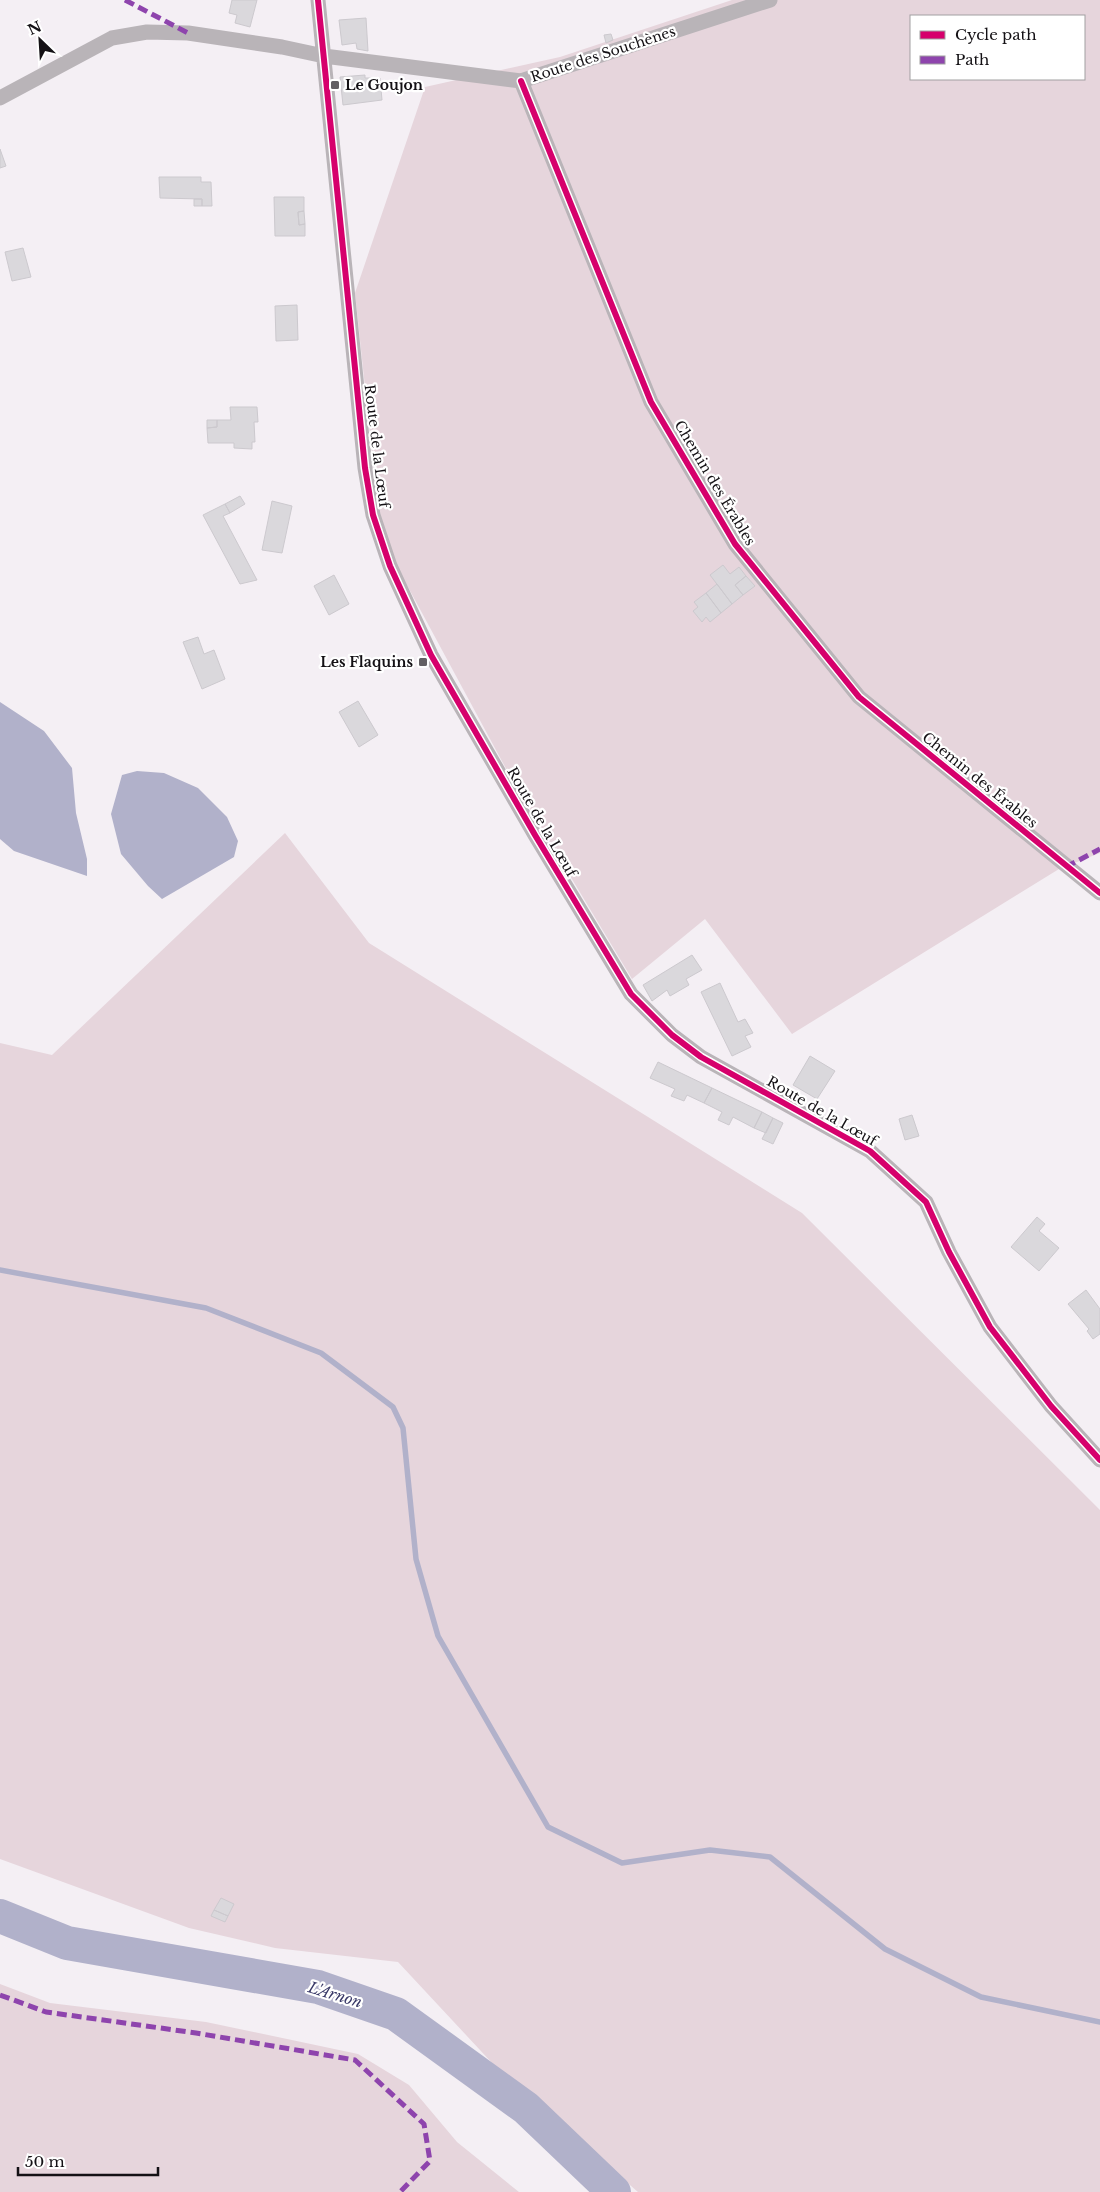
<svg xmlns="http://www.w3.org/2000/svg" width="1100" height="2192" font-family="'Libre Baskerville',serif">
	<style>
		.green { fill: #e6d5dc; fill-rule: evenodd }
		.water { fill: #b1b1ca }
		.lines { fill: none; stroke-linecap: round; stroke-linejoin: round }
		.stream { stroke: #b1b1ca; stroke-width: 5.5 }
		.river { stroke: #b1b1ca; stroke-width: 34 }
		.building { fill: #dad8dc; stroke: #ccc9ce }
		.minor { stroke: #b9b4b8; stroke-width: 15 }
		.quiet { stroke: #8e44ad; stroke-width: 5; stroke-dasharray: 10 5; stroke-linecap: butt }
		.cycleway-casing { stroke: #fff; stroke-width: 9 }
		.cycleway { stroke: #d6006c; stroke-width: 6 }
		.poi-dot { fill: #625f63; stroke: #fff; stroke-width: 2 }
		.labels { text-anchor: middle; stroke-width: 4.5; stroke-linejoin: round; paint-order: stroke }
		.street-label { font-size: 14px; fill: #141115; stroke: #fff }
		.poi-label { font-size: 14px; font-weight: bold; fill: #141115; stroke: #fff; text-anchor: start }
		.water-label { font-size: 15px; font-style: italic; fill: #383867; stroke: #fff }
	</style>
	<rect width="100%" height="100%" fill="#f4eff4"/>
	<path class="green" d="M732 0H1100V853L1059 869 792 1034 705 919 632 979 510 776 381 537 355 293 425 87 560 57ZM911 16H1084V79H911Z
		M285 833 369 943 802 1213 1100 1510V2192H638L507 2079 398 1962 275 1948 189 1928 0 1859V1043L52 1055Z
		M0 1984 50 2003 206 2022 358 2054 409 2085 457 2142 519 2192H0Z"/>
	<path class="water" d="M0 702 44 731 72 768 76 813 87 859V876L14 851 0 839Z
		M137 771 164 773 198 788 227 817 238 841 234 857 162 899 148 886 121 854 111 814 122 775Z"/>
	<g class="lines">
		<path class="stream" d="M0 1270 206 1308 321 1353 393 1407 403 1428 416 1559 438 1636 548 1827 622 1863 710 1850 770 1857 885 1949 981 1997 1100 2022"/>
		<path class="river" d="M0 1916 67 1943 318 1987 396 2014 526 2108 614 2192"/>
	</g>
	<path class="building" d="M232 0H257L250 27 235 23 237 15 229 13Z
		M366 18 368 51 357 49 356 43 342 45 339 20Z
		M611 34 613 40 606 43 604 35Z
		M365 75V78H380L382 100 343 105 340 77Z
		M0 149 6 166 0 168Z
		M159 177H201V182H211L212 206H202V199L160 198Z
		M274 197H304V211L298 212 299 225 305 224V236H275Z
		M194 199H202V206H194Z
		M304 211 305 224 299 225 298 212Z
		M23 248 31 277 12 281 5 252Z
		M297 305 298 340 276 341 275 306Z
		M230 407H257L258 422H254L255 442H252V449L234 448V443H208L207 428 217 427V420H231Z
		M207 420H217V427L207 428Z
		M240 496 245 504 230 513 225 504Z
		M272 501 292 506 282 553 262 550Z
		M225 504 230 513 223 516 257 580 240 584 203 515Z
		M723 565 730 574 739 567 746 576 735 585 743 595 732 604 710 575Z
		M334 575 349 604 329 615 314 586Z
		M746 576 755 586 743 595 735 585Z
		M717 584 732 604 721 613 706 593Z
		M706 593 721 613 710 622 706 617 702 622 693 611 698 607 694 602Z
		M198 637 204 654 214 650 225 679 202 689 183 642Z
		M358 701 378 735 359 747 339 712Z
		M692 955 702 970 686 979 689 985 670 996 667 990 652 1001 643 985Z
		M720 983 738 1022 745 1019 753 1033 745 1036 751 1047 732 1056 701 992Z
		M810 1056 835 1071 817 1099 793 1085Z
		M658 1062 712 1088 704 1103 687 1095 684 1101 671 1096 675 1089 650 1078Z
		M712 1088 762 1112 754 1128 733 1117 729 1125 718 1120 722 1112 704 1103Z
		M762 1112 773 1118 766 1133 754 1128Z
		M912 1115 919 1136 905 1140 899 1119Z
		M773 1118 783 1123 773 1144 762 1139Z
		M1037 1217 1045 1224 1039 1231 1059 1248 1039 1271 1011 1247Z
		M1086 1290 1100 1309V1334L1093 1339 1087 1331 1089 1329 1068 1304Z
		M221 1898 234 1904 228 1916 214 1910Z
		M214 1910 228 1916 225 1922 211 1916Z"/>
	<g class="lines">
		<path class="minor" d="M318 0 365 468 373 515 390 566 431 655 535 835 631 994 672 1035 701 1057 870 1151 926 1202 949 1252 990 1327 1051 1406 1100 1460
			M521 81 651 402 735 544 859 697 1100 893
			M0 98 112 38 147 32 188 33 282 47 324 56 521 81 770 0"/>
		<path class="quiet" d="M125 0 188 33
			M1066 867 1100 849
			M0 1995 46 2012 196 2033 355 2060 424 2124 430 2161 400 2192"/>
		<g class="cycleway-casing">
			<path id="cycleway" d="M318 0 365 468 373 515 390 566 431 655 535 835 631 994 672 1035 701 1057 870 1151 926 1202 949 1252 990 1327 1051 1406 1100 1460
				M521 81 651 402 735 544 859 697 1100 893"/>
		</g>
		<use href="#cycleway" class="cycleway"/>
	</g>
	<g class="poi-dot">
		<rect x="330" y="80" width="10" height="10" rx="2.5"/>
		<rect x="418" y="657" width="10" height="10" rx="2.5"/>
	</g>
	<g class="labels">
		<g class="street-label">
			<text transform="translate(603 54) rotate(-18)" y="5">Route des Souchènes</text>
			<text transform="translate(377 446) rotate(83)" y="5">Route de la Lœuf</text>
			<text transform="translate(715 483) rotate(59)" y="5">Chemin des Érables</text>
			<text transform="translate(980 780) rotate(39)" y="5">Chemin des Érables</text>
			<text transform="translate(542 822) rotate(60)" y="5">Route de la Lœuf</text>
			<text transform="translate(822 1111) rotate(30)" y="5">Route de la Lœuf</text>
		</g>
		<g class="poi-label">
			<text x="345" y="90">Le Goujon</text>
			<text x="413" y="667" text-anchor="end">Les Flaquins</text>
		</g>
		<g class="water-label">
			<text transform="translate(335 1995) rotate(17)" y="5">L'Arnon</text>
		</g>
	</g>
	<rect x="910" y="15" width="175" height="65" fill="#ffffff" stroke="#a1a0a1"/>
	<rect x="920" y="31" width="25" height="8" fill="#d6006c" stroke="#a1a0a1"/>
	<text x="955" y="40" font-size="15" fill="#141115">Cycle path</text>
	<rect x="920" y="56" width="25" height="8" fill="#8e44ad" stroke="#a1a0a1"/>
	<text x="955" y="65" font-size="15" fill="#141115">Path</text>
	<g transform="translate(40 40) rotate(335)" stroke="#ffffff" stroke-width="4" paint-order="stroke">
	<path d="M0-4L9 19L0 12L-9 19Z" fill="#141115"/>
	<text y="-8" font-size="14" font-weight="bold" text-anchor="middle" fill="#141115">N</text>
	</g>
	<path d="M18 2167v8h140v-8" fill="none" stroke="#141115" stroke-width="2.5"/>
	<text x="25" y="2167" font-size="15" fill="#141115" stroke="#ffffff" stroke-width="4" paint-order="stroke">50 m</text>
</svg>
